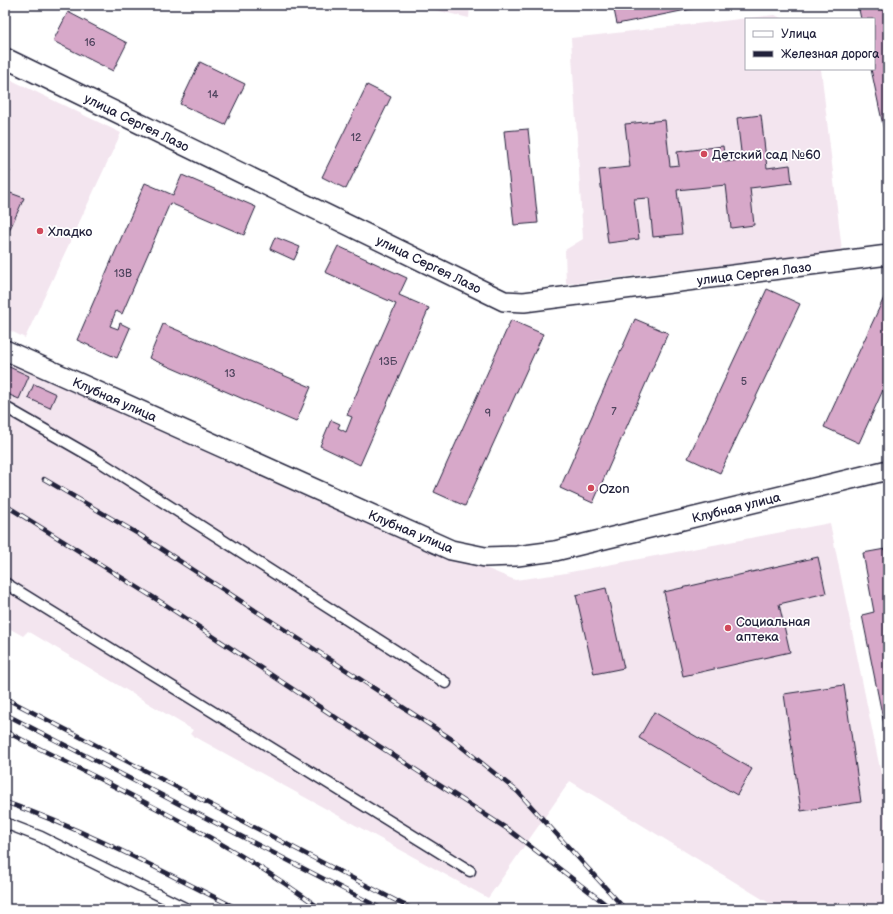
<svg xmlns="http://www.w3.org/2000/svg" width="893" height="914" font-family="'Balsamiq Sans',sans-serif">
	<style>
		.built { fill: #f3e5ef }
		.building { fill: #d7a8c9; stroke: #22223b }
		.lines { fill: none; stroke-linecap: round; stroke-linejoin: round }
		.lane-casing { stroke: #22223b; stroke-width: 13 }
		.street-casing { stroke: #22223b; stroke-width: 22 }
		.lane { stroke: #fff; stroke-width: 10 }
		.street { stroke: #fff; stroke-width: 19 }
		.rail-casing { stroke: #22223b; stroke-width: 4.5 }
		.rail { stroke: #fff; stroke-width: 3; stroke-dasharray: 9; stroke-linecap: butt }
		.poi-dot { fill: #d1495b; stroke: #fff; stroke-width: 1.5 }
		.labels { text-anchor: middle; stroke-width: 3.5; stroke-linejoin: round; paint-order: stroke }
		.number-label { font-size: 11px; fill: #4f445e }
		.street-label { font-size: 13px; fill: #22223b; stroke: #fff }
		.poi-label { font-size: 13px; fill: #22223b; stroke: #fff; text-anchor: start }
	</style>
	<rect width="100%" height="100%" fill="#fff"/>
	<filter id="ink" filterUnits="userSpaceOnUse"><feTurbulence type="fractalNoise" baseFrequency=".025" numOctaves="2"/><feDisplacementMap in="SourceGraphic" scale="8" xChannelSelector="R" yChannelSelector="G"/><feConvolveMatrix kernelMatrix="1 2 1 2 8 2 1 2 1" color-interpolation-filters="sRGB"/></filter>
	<g filter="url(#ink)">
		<path class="built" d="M414 5H470L469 18Z
			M775 15 783 19H746V69H821L842 251 566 284 565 250 583 239 571 38Z
			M5 77 121 133 25 338 5 328Z
			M5 357 448 553 515 580 560 574 830 523 888 808V909H779L570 781 488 898 190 734 193 730 28 631 23 636 5 626Z"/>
		<path class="building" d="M522 5H553L522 10Z
			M613 5H711L617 24Z
			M858 5H888V149L871 69H874V19H861Z
			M68 12 127 43 113 71 53 41Z
			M200 62 245 84 225 125 180 104Z
			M367 85 391 97 346 189 322 177Z
			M761 115 767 168 790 165 792 183 750 188 754 225 731 228 726 185 677 190 682 234 653 237 649 198 634 199 639 239 608 243 599 170 630 167 625 124 665 120 670 166 679 165 677 152 723 146 725 162 742 160 737 118Z
			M528 129 538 223 514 225 504 131Z
			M5 168 10 171 5 185Z
			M182 175 256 207 244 235 170 203 122 314 116 311 110 326 118 329 120 323 130 328 117 358 77 340 145 183 173 195Z
			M5 191 24 198 9 231 5 229Z
			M275 237 300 247 294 260 270 249Z
			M338 246 407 278 399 295 429 308 360 465 320 446 331 420 340 424 338 428 346 432 352 417 347 415 396 304 325 272Z
			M767 289 800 304 720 473 688 458Z
			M888 289V379L859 443 824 427Z
			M635 319 668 333 593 503 560 488Z
			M511 320 543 334 465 506 434 492Z
			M163 324 311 387 296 422 149 358Z
			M5 365 29 376 19 399 5 393Z
			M34 384 56 394 50 408 28 398Z
			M885 549 888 566V744L862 615 874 612 863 553Z
			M818 557 826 593 779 604 790 652 683 676 664 592Z
			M606 588 624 668 594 674 576 595Z
			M844 685 861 802 801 811 784 694Z
			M654 712 752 769 737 795 639 738Z"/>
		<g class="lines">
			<g class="lane-casing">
				<path id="lane" d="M5 407 99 461 446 683
					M5 583 470 871
					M5 823 41 837 187 909"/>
			</g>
			<g class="street-casing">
				<path id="street" d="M5 58 504 301 524 302 888 255
					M5 350 451 550 485 557 517 556 555 551 888 470"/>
			</g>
			<use href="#lane" class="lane"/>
			<use href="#street" class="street"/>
			<g class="rail-casing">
				<path id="rail" d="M44 479 140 535 453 740 518 792 625 909
					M5 505 164 604 379 746 509 830 612 909
					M5 698 412 909
					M5 714 382 909
					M5 731C112 786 224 837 321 909
					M5 802C86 830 162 871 238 909"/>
			</g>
			<use href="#rail" class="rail"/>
		</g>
	</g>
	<g class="poi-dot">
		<circle cx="704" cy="154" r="4"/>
		<circle cx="40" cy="231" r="4"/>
		<circle cx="591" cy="488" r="4"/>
		<circle cx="728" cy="628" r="4"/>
	</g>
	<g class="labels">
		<g class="number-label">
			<text x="90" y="46">16</text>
			<text x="213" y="98">14</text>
			<text x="356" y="141">12</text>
			<text x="123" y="277">13В</text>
			<text x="388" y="365">13Б</text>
			<text x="230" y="377">13</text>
			<text x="744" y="385">5</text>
			<text x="614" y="415">7</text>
			<text x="488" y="417">9</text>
		</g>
		<g class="street-label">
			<text transform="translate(137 122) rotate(26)" y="5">улица Сергея Лазо</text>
			<text transform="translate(429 264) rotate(26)" y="5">улица Сергея Лазо</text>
			<text transform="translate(754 273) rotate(-7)" y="5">улица Сергея Лазо</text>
			<text transform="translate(115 399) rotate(24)" y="5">Клубная улица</text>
			<text transform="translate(736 507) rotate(-14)" y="5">Клубная улица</text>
			<text transform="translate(411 531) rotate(23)" y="5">Клубная улица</text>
		</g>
		<g class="poi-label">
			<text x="712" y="159">Детский сад №60</text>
			<text x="48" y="236">Хладко</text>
			<text x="599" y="493">Ozon</text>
			<text x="736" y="626">Социальная<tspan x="736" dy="15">аптека</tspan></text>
		</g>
	</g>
	<rect width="893" height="914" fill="none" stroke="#fff" stroke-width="20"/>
	<rect x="10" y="10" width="873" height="894" fill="none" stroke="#22223b" stroke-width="1.5" filter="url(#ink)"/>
	<rect x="745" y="18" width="130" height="52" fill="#ffffff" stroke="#a7a7b1"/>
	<rect x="753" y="31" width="20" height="6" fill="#ffffff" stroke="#a7a7b1"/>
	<text x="781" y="38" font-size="12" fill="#22223b">Улица</text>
	<rect x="753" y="51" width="20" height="6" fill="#22223b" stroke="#a7a7b1"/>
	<text x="781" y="58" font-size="12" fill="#22223b">Железная дорога</text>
</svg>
